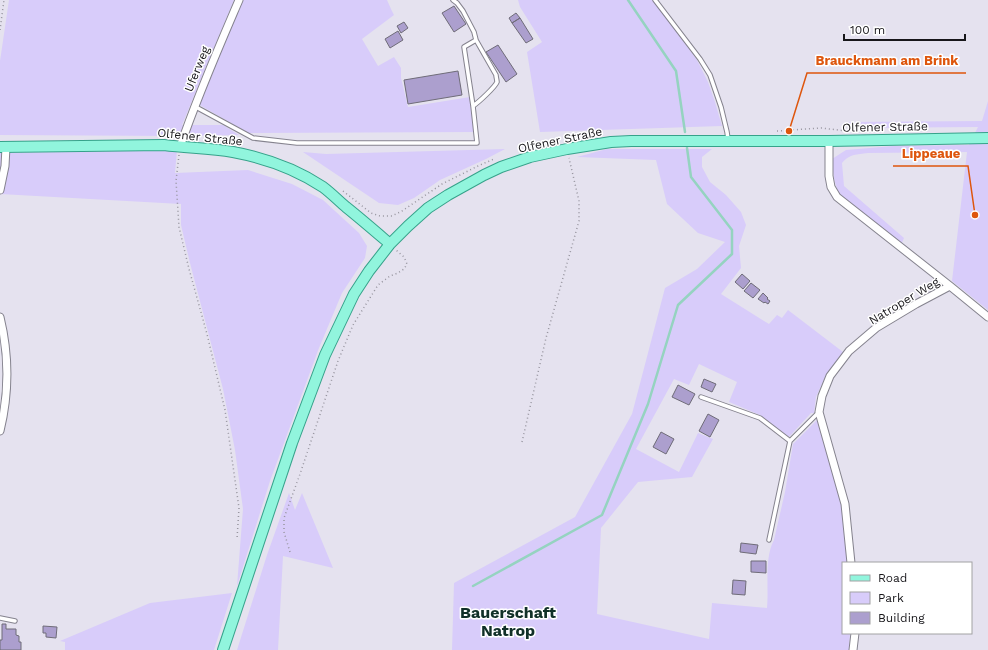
<svg xmlns="http://www.w3.org/2000/svg" width="988" height="650" font-family="'Work Sans',sans-serif">
	<style>
		.green { fill: #d8ccfa }
		.lines { fill: none; stroke-linecap: round; stroke-linejoin: round }
		.stream { stroke: #95d3c0; stroke-width: 2.5 }
		.building { fill: #ac9fce; stroke: #6f6c78 }
		.service-casing { stroke: #85838e; stroke-width: 5.5 }
		.minor-casing { stroke: #85838e; stroke-width: 9 }
		.primary-casing { stroke: #36a28a; stroke-width: 12 }
		.path { stroke: #97959f; stroke-width: 1.5; stroke-dasharray: 1 3; stroke-linecap: butt }
		.service { stroke: #fff; stroke-width: 3.5 }
		.minor { stroke: #fff; stroke-width: 7 }
		.primary { stroke: #91f5dd; stroke-width: 10 }
		.labels { text-anchor: middle; stroke-width: 3; stroke-linejoin: round; paint-order: stroke }
		.street-label { font-size: 12px; fill: #17161a; stroke: #fff }
		.district-label { font-size: 16px; font-weight: bold; fill: #113028; stroke: #fff }
		.leader { fill: none; stroke: #de560d; stroke-width: 1.5 }
		.callout-dot { fill: #de560d; stroke: #fff; stroke-width: 1.5 }
		.callout-label { font-size: 13px; text-anchor: middle; font-weight: bold; fill: #de560d; stroke: #fff; stroke-width: 3; stroke-linejoin: round; paint-order: stroke }
	</style>
	<rect width="100%" height="100%" fill="#e5e2ef"/>
	<path class="green" d="M9 0H234L182 125H223L239 135 177 136 0 135V61Z
		M242 0H387L391 9 394 15 362 39 378 66 394 57 401 68V78L408 107 470 97 474 132 248 133 198 104Z
		M518 0H653L697 60 708 82 715 102 722 126 540 132 527 52 542 42 520 7Z
		M988 101V310L952 281 967 152 868 153C856 155 851 153 842 163L844 186 904 238 901 245 840 196C834 183 833 174 832 159L846 150 893 146 969 145 978 127 848 128V122L982 121Z
		M505 149 486 159 440 180 414 198 398 205 379 203 303 152 326 154Z
		M607 149H712L702 157V167L710 182 726 195 741 212 746 225 739 246 741 268 721 294 769 324 777 315 782 318 788 310 843 352 826 375 816 397 814 413H811L789 437 760 415 729 402 737 382 699 364 689 385 674 379 636 449 679 472 698 433 713 439 692 477 638 482 601 528 597 614 709 639 712 603 767 608C769 588 764 558 774 540L785 492 793 444 817 420 842 506 847 563H843V633H850L849 650H452L454 583 575 517 632 414 665 288 697 269 725 242 698 233 667 204 656 160 577 157Z
		M177 150 175 173 248 170 292 184 323 200 359 233 367 246 365 258 342 293 319 348 270 481 237 586 243 509 235 450 223 389 190 263 181 225V204L0 194V153Z
		M289 493 295 510 302 493 333 568 283 556 278 650H237L267 555Z
		M232 593 214 650H65V642L60 641 150 603Z"/>
	<g class="lines">
		<path class="stream" d="M628 0 676 71 685 132
			M473 586 602 515 648 404 678 305 732 254V230L691 177 687 148"/>
	</g>
	<path class="building" d="M454 6 466 24 454 32 442 13Z
		M516 13 520 18 512 23 509 18Z
		M520 18 533 39 526 43 512 23Z
		M404 22 408 28 401 33 397 26Z
		M398 31 403 40 390 48 385 39Z
		M498 45 517 74 506 82 486 52Z
		M458 71 462 95 408 104 404 80Z
		M742 274 750 281 743 289 735 282Z
		M751 283 760 290 753 298 744 291Z
		M763 293 768 298 767 299 770 301 768 304 765 302 764 303 758 299Z
		M704 379 716 384 712 392 701 387Z
		M678 385 695 394 689 405 672 397Z
		M708 414 719 420 710 437 699 431Z
		M661 432 674 439 666 454 653 447Z
		M741 543 758 545 756 554 740 552Z
		M751 561H766V573L751 572Z
		M733 580 746 581 745 595 732 594Z
		M2 624H6V629H16V635L19 636V642H21V650H0V640H2Z
		M43 626 57 627 56 638 46 637V633H43Z"/>
	<g class="lines">
		<g class="service-casing">
			<path id="service" d="M453 0 457 3 463 11 474 32 476 40 496 75C496 77 497 80 497 82 495 87 479 102 473 106
				M655 0 700 59 710 75 721 107 727 132 728 139
				M194 106 253 138 297 143H477L473 106 464 47 476 40
				M701 397 760 418 790 441
				M769 540 790 441 819 412
				M0 618 15 621"/>
		</g>
		<g class="minor-casing">
			<path id="minor" d="M829 141V176L831 187 837 197 950 286 916 304 876 328 849 351 830 376 822 396 819 412 845 504 851 563
				M180 147C197 97 218 49 239 0
				M0 190 5 166 6 147
				M950 286 988 317
				M0 317C9 354 9 394 0 431
				M853 650 855 633"/>
		</g>
		<g class="primary-casing">
			<path id="primary" d="M0 147 164 145C187 148 210 148 233 152 265 158 296 169 323 187 331 193 339 201 346 207 361 219 376 232 390 244
				M223 650 292 443 325 355 354 294 369 271 390 244 408 226 428 208 448 195 484 175 501 167 530 157 567 149 611 142 631 141H829L988 138"/>
		</g>
		<path class="path" d="M0 30 4 0
			M777 131 821 128 847 131
			M179 155 176 181 179 227 189 269 207 334 225 410 239 508 237 539
			M343 191 371 213 380 216H392L402 211 442 184 480 165 494 159
			M522 442 546 338 579 221V201L569 158
			M290 552 284 532V518L300 474 338 361 353 325 378 285 390 276 398 273 404 269 407 264 404 257 396 250"/>
		<use href="#service" class="service"/>
		<use href="#minor" class="minor"/>
		<use href="#primary" class="primary"/>
	</g>
	<g class="labels">
		<g class="street-label">
			<text transform="translate(197 69) rotate(-68)" y="4">Uferweg</text>
			<text transform="translate(885 127) rotate(-1)" y="4">Olfener Straße</text>
			<text transform="translate(200 137) rotate(6)" y="4">Olfener Straße</text>
			<text transform="translate(560 140) rotate(-12)" y="4">Olfener Straße</text>
			<text transform="translate(904 301) rotate(-31)" y="4">Natroper Weg</text>
		</g>
		<g class="district-label">
			<text x="508" y="618">Bauerschaft<tspan x="508" dy="18">Natrop</tspan></text>
		</g>
	</g>
	<path class="leader" d="M789 131L807 73H966M975 215L968 166H893"/>
	<g class="callout-dot">
		<circle cx="789" cy="131" r="4"/>
		<circle cx="975" cy="215" r="4"/>
	</g>
	<g class="callout-label">
		<text x="887" y="65">Brauckmann am Brink</text>
		<text x="931" y="158">Lippeaue</text>
	</g>
	<rect x="842" y="562" width="130" height="72" fill="#ffffff" stroke="#a2a2a3"/>
	<rect x="850" y="575" width="20" height="6" fill="#91f5dd" stroke="#a2a2a3"/>
	<text x="878" y="582" font-size="12" fill="#17161a">Road</text>
	<rect x="850" y="592" width="20" height="12" fill="#d8ccfa" stroke="#a2a2a3"/>
	<text x="878" y="602" font-size="12" fill="#17161a">Park</text>
	<rect x="850" y="612" width="20" height="12" fill="#ac9fce" stroke="#a2a2a3"/>
	<text x="878" y="622" font-size="12" fill="#17161a">Building</text>
	<path d="M844 34v6h121v-6" fill="none" stroke="#17161a" stroke-width="2"/>
	<text x="850" y="34" font-size="12" fill="#17161a" stroke="#ffffff" stroke-width="3" paint-order="stroke">100 m</text>
</svg>
